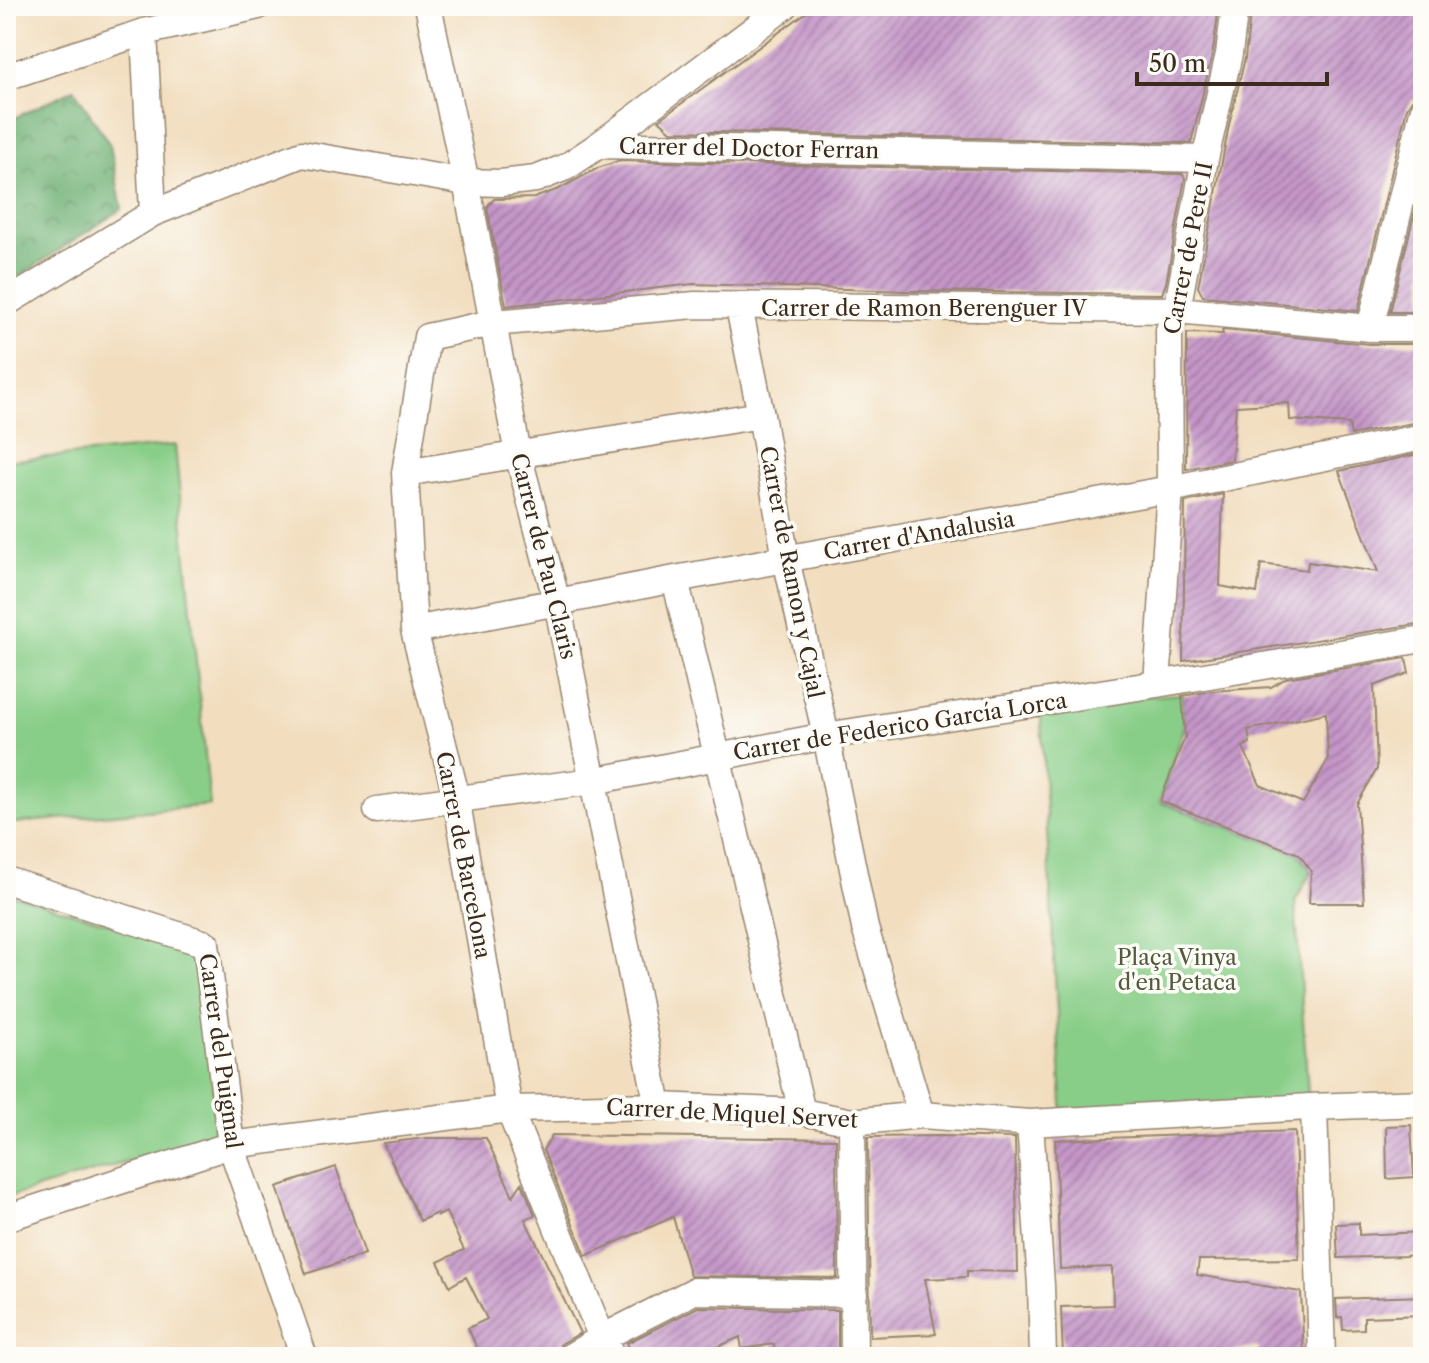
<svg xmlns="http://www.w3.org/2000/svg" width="1429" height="1363" font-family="'Libre Caslon Text',serif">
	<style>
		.green { fill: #89ce88; stroke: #627c53; stroke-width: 2 }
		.forest { fill: url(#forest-crowns); stroke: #546e49; stroke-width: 2 }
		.building { fill: url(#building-hatch); fill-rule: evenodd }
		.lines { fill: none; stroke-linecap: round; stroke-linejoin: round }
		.minor-casing { stroke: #96846e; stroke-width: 29 }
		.minor { stroke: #fff; stroke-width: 26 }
		.labels { text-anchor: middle; stroke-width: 7; stroke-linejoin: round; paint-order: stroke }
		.street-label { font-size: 22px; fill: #3b2a1e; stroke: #fdfcf7 }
		.park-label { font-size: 22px; fill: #525b3e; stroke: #fdfcf7 }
	</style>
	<defs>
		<pattern id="forest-crowns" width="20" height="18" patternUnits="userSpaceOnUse" patternTransform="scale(2)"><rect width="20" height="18" fill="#6eb174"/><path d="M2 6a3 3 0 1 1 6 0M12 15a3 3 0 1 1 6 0" fill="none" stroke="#5c905f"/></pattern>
		<pattern id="building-hatch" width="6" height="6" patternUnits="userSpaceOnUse" patternTransform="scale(2)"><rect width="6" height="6" fill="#c596c8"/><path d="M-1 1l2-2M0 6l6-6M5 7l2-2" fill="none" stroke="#a17ba2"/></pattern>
	</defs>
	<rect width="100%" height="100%" fill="#fdfcf7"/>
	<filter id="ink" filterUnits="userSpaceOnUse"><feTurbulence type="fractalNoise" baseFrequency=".0125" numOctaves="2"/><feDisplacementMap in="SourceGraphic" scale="16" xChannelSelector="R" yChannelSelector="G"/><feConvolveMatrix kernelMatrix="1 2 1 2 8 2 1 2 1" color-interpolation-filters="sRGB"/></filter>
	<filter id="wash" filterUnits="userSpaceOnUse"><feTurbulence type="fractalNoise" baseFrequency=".006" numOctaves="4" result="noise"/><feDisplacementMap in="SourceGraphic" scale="32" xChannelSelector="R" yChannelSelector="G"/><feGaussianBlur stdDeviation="1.8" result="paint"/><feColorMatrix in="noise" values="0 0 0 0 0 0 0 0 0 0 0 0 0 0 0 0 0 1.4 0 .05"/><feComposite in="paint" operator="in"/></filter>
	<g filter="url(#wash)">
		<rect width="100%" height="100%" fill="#f2debf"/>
		<path class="green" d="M175 445 210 805 6 824V461Z
			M1182 694 1184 728 1160 802 1299 854 1311 871 1295 902 1309 1107 1063 1121 1040 703Z
			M6 893 198 950 216 1121 211 1137 6 1198Z"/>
		<path class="forest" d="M74 89 110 145 122 209 6 285V122Z"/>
		<g id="blocks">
			<path class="building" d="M815 6H1219L1213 51 1191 143 671 131 659 120Z
				M1251 6H1423V96L1412 100 1407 108 1358 311 1203 296 1198 287 1229 125 1245 58Z
				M618 161 1182 174 1185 178 1166 283 1162 294 907 291 693 284 506 306 487 207 494 199 534 198 559 189 598 168Z
				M1423 179V312H1390Z
				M1222 330 1369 344H1423V421L1351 435 1349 424 1290 420 1289 403 1236 406 1232 460 1186 469 1187 333 1223 334Z
				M1423 453V623L1183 661 1185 502 1223 494 1220 586 1257 593 1261 564 1307 570 1308 562 1378 572 1339 471Z
				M1406 658 1409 673 1374 686 1377 769 1357 804 1364 903H1309L1311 871 1299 854 1160 801 1185 737 1182 696 1212 691 1271 687 1286 678ZM1326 713 1328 760 1303 803 1260 785 1243 747 1250 743 1248 730Z
				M1411 1125 1414 1177 1387 1179 1386 1126Z
				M1295 1131 1299 1259 1199 1260 1197 1275 1301 1292 1304 1357H1259L1258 1347 1223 1353 1170 1355V1357H1063L1061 1307 1113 1305 1112 1267 1060 1269 1055 1140Z
				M552 1135 836 1139 837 1278 690 1276 673 1217 586 1256 543 1150Z
				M941 1136 1015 1138 1018 1272 967 1271V1277L925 1279 936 1334 870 1337 868 1137Z
				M426 1138H486L513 1196 522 1183 535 1215 525 1219 580 1333 561 1344 555 1353 546 1357H481L468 1328 487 1319 466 1277 450 1286 438 1262 464 1250 446 1212 438 1216 437 1213 420 1221 383 1143Z
				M336 1167 365 1254 306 1274 277 1187Z
				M1359 1223V1235L1423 1232V1253L1406 1256 1338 1258 1336 1224Z
				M1423 1296V1315L1364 1317V1329L1343 1330 1342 1317 1337 1318 1336 1299Z
				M698 1307 838 1310V1357H775L774 1344 742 1349 740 1337 695 1357H634L627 1343Z"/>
		</g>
	</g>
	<g filter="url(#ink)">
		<use href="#blocks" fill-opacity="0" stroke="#96846e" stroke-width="2"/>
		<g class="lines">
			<g class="minor-casing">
				<path id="minor" d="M428 6 466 182 518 454 557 602 658 1106
					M144 32 153 213
					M6 77 144 32 258 6
					M599 145 785 6
					M6 303 153 213 302 154 466 182 501 183 536 179 566 167 599 145 1205 159
					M739 307 761 415 786 559 826 736 865 928 921 1115
					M1370 328 1423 112
					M405 473 761 415
					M675 579 802 1112
					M414 630 675 579 1170 489 1423 437
					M1157 684 1170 489 1169 330 1177 310 1205 159 1229 54 1235 6
					M377 810 593 781 826 736 1157 684 1423 639
					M6 880 206 944 231 1145 304 1357
					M1314 1107 1322 1357
					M852 1122 854 1357
					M1030 1123 1041 1285 1043 1357
					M6 1218 231 1145 509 1109 658 1106 802 1112 852 1122 921 1115 1030 1123 1309 1107 1423 1103
					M570 1357 602 1338 694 1291 854 1294
					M612 1357 602 1338 509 1109 455 791 414 630 405 473 427 337 493 323 695 305 1177 310 1370 328H1423"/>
			</g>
			<use href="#minor" class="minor"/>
		</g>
	</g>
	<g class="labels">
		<g class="street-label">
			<text transform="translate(749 148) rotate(1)" y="8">Carrer del Doctor Ferran</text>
			<text transform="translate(1188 248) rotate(-79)" y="8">Carrer de Pere II</text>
			<text x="924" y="316">Carrer de Ramon Berenguer IV</text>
			<text transform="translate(919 535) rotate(-10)" y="8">Carrer d'Andalusia</text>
			<text transform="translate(544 556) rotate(76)" y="8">Carrer de Pau Claris</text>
			<text transform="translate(792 572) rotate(79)" y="8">Carrer de Ramon y Cajal</text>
			<text transform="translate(900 726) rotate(-9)" y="8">Carrer de Federico García Lorca</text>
			<text transform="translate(464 855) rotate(79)" y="8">Carrer de Barcelona</text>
			<text transform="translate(221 1051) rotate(82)" y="8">Carrer del Puigmal</text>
			<text transform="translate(732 1113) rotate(3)" y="8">Carrer de Miquel Servet</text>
		</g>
		<g class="park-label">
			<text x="1177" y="965">Plaça Vinya<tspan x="1177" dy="25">d'en Petaca</tspan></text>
		</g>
	</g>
	<rect width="1429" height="1363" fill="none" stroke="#fdfcf7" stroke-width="32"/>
	<path d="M1137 72v12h190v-12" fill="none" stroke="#3b2a1e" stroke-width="4"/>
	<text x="1149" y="72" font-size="24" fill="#3b2a1e" stroke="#fdfcf7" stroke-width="6" paint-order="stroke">50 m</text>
</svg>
